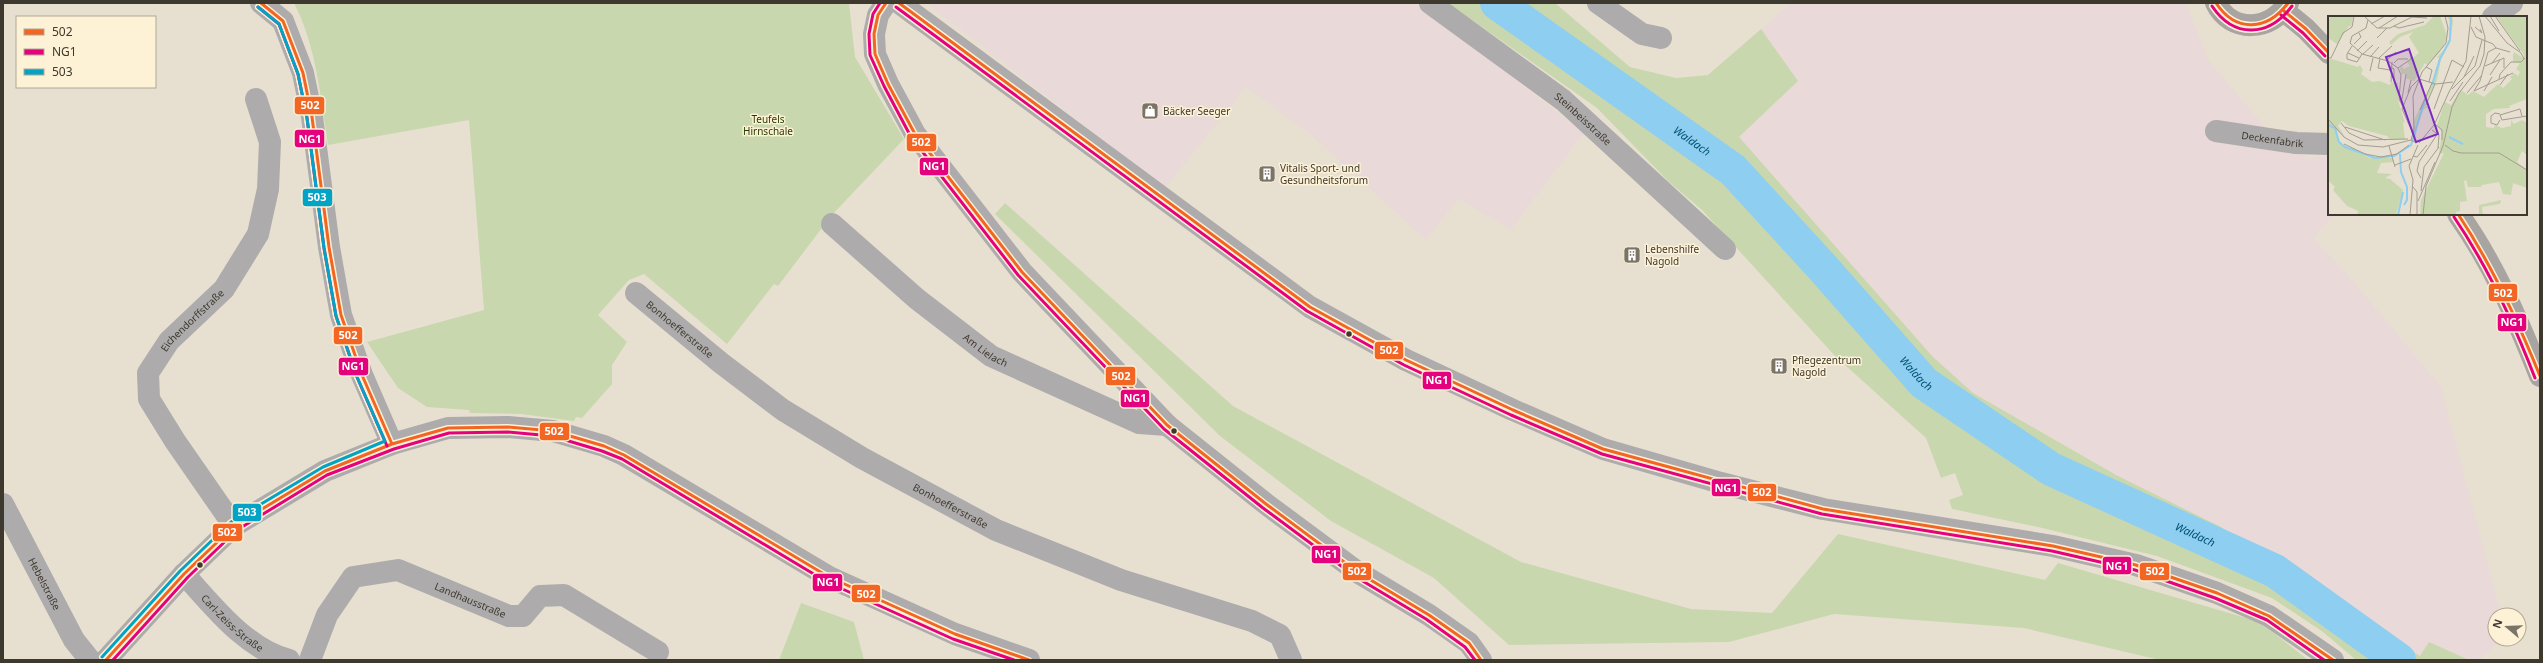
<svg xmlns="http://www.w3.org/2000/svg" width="2543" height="663" font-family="'Noto Sans',sans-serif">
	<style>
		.commercial { fill: #e9d9d8 }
		.green { fill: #c9d7ae }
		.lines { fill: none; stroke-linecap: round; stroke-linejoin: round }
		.river { stroke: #8ecef0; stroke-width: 34 }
		.minor { stroke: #aeabac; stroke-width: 22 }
		.major { stroke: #a7a4a2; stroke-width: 22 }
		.bus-1-casing { stroke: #fdf1d6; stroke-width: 6 }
		.bus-2-casing { stroke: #fdf1d6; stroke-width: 6 }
		.bus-3-casing { stroke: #fdf1d6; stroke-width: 6 }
		.bus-1 { stroke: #f26522; stroke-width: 3 }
		.bus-2 { stroke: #e5007d; stroke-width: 3 }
		.bus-3 { stroke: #03a3c6; stroke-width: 3 }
		.bus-dot { fill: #3e392f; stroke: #fdf1d6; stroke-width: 1.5 }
		.labels { text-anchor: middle; stroke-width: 3; stroke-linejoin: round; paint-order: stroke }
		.poi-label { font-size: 10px; fill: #3e392f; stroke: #fdf1d6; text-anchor: start }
		.park-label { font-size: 10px; fill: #253c00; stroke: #fdf1d6 }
		.street-label { font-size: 10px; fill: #3e392f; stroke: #fdf1d6 }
		.water-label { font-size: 11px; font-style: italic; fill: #005073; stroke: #fdf1d6 }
		.inset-river { fill: none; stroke: #8ecef0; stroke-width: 2 }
		.inset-road { fill: none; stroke: #a39d90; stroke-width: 1 }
		.view { fill: #7b2cbf; fill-opacity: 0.15; stroke: #7b2cbf; stroke-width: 2 }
		.inset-edge { fill: none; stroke: #3e392f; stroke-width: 2 }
		.line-badge { stroke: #fdf1d6; stroke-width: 1.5 }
		.badge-label { font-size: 11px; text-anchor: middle; font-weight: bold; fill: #fff }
	</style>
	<rect width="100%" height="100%" fill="#e7e0d1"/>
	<path class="commercial" d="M926 3H1416L1584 133 1511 229 1458 199 1426 240 1311 135 1246 87 1165 188Z
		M1790 3H2186L2209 61 2283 148 2311 158 2329 155V214H2336L2313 238 2355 283 2441 387 2501 615H2495V639H2501L2479 660 2421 656 2221 527 2116 475 1973 393 1933 357 1739 137 1798 81 1761 29Z"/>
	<path class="green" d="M294 3H849L855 57 904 139 831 216 778 286 774 284 727 344 644 274 629 280 598 315 627 342 612 365V384L582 418 576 417 574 421 521 414 470 413 469 410 427 407 398 388 367 342 484 310 469 120 328 145C321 99 316 45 294 3Z
		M1448 3H1555L1630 67 1676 78 1708 75 1761 29 1798 81 1739 137 1933 357 1973 393 2116 475 2221 527 2420 656 2429 642 2469 660H2356L2323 632 2272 598 2157 556 2038 527 1952 509 1949 500 1963 495 1955 473 1941 478 1926 438 1835 356 1702 210 1668 181 1597 108Z
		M1005 203 1233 406 1521 562 1691 609 1772 613 1838 534 2045 580 2058 563 2260 622 2308 660H2160L2024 628 1834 614 1729 642 1509 645 1434 578 1331 521 1220 436 995 214Z
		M801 603 854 622 864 660H779Z"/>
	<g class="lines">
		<path class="river" id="s1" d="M1497 3 1733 170 1823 268 1924 383 2051 469 2275 571 2399 660"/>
		<g class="minor">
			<path d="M261 3 283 21 303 73 312 117 329 247 341 315 362 375 392 444"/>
			<path d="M886 3 878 15 874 34 875 54 888 84 915 134 1022 272 1167 425 1266 504 1359 573 1429 615 1469 643 1481 660"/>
			<path d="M899 3 1310 307 1406 360 1513 410 1603 449 1721 483 1823 509 2053 546 2136 565 2217 593 2269 616 2333 660"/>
			<path id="s2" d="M1430 3 1563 100 1725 249"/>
			<path d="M1598 3 1642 34 1661 38"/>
			<path d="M2493 17 2512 3"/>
			<path id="s3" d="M2216 131 2296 143 2329 144"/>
			<path id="s4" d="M832 224 917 299 991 356 1139 423 1167 425"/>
			<path id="s5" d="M636 293 721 363 783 410 862 458 996 530 1121 580 1252 621 1280 635 1291 660"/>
			<path id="s6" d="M3 504 74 640 90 660"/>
			<path id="s7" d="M234 526 175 441 149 399 148 373 169 341 224 289 258 234 268 189 270 142 256 99"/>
			<path id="s8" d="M184 574C213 606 246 649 289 660"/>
			<path d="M106 660 184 574 234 526 325 471 392 444 448 428 508 427 553 431 604 446 624 455 829 577 955 634 1029 660"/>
			<path id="s9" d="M310 660 327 615 353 577 398 570 509 616H523L540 596 564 595 658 652"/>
		</g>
		<path class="major" d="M2216 3C2231 34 2272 31 2288 3
			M2284 11 2306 29 2329 53
			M2458 214C2493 263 2518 320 2540 376"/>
		<g class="bus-1-casing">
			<path id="bus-1" d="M261 3 283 21 303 73 312 117 329 247 341 315 362 375 392 444
				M886 3 878 15 874 34 875 54 888 84 915 134 1022 272 1167 425 1266 504 1359 573 1429 615 1469 643 1481 660
				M899 3 1310 307 1406 360 1513 410 1603 449 1823 509 2053 546 2136 565 2217 593 2269 616 2333 660
				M2216 3C2236 33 2267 31 2288 3
				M2284 11 2306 29 2329 53
				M2458 214C2492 265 2517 319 2540 376
				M106 660 184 574 234 526 325 471 392 444 448 428 508 427 553 431 604 446 624 455 829 577 955 634 1029 660"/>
		</g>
		<g class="bus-2-casing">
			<path id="bus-2" d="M880 3 873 14 869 34 870 55 884 86 911 137 1018 275 1164 429 1263 508 1356 577 1426 619 1465 647 1475 660
				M2212 6C2234 39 2269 37 2292 6
				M258 7 279 24 298 74 307 118 324 248 336 316 357 377 387 446
				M896 7 1307 311 1404 365 1511 415 1602 454 1822 514 2052 551 2135 570 2215 598 2267 620 2324 660
				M2281 15 2303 33 2325 56
				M2454 217C2488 267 2513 321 2535 378
				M113 660 188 577 237 530 327 475 394 449 449 433 508 432 552 436 602 451 622 459 827 582 953 639 1014 660"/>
		</g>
		<g class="bus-3-casing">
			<path id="bus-3" d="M102 657 180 571 231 522 323 467 385 441 357 377 336 316 324 248 307 118 298 74 279 24 258 7"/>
		</g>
		<use href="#bus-1" class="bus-1"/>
		<use href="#bus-2" class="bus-2"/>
		<use href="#bus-3" class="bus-3"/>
	</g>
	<defs>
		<g id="shop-square" transform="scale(0.9)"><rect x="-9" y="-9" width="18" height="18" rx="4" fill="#797368" stroke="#fdf1d6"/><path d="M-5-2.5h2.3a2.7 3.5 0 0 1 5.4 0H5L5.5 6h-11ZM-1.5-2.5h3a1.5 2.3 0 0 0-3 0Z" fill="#fff"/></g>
		<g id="building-square" transform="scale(0.9)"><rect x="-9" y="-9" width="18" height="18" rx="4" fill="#797368" stroke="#fdf1d6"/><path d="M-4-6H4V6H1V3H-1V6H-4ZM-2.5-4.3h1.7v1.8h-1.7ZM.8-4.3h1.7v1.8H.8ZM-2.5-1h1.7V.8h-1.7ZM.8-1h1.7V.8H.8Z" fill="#fff"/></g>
	</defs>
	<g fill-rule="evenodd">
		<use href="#shop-square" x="1150" y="111"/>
		<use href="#building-square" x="1267" y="174"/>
		<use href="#building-square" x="1632" y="255"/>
		<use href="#building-square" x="1779" y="366"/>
	</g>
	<g class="bus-dot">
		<circle cx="1349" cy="334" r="3.5"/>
		<circle cx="1174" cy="431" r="3.5"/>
		<circle cx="200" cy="565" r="3.5"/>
	</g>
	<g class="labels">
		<g class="poi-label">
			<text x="1163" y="115">Bäcker Seeger</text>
			<text x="1280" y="172">Vitalis Sport- und<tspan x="1280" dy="12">Gesundheitsforum</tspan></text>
			<text x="1645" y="253">Lebenshilfe<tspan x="1645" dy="12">Nagold</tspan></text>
			<text x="1792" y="364">Pflegezentrum<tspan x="1792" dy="12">Nagold</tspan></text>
		</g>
		<g class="park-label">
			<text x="768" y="123">Teufels<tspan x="768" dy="12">Hirnschale</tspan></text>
		</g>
		<g class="street-label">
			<text dy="4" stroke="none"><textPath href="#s2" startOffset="192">Steinbeisstraße</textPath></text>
			<text dy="4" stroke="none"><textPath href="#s3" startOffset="57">Deckenfabrik</textPath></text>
			<text dy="4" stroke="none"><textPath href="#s7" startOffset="248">Eichendorffstraße</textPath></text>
			<text dy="4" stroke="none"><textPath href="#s5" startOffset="57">Bonhoefferstraße</textPath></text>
			<text dy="4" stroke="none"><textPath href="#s4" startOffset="199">Am Lielach</textPath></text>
			<text dy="4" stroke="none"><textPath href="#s5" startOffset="381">Bonhoefferstraße</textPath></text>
			<text dy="4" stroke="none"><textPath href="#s6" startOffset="90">Hebelstraße</textPath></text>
			<text dy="4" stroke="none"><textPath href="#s9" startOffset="218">Landhausstraße</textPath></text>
			<text dy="4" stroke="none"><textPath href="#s8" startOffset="69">Carl-Zeiss-Straße</textPath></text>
		</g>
		<g class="water-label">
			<text dy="4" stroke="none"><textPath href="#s1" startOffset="239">Waldach</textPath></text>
			<text dy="4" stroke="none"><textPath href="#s1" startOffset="563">Waldach</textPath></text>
			<text dy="4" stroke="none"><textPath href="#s1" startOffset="887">Waldach</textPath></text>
		</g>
	</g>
	<g transform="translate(2328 16)">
		<rect width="199" height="199" fill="#e7e0d1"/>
		<path d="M4 0 25 1 23 10H21L9 28 0 22V3ZM106 0H112L119 20 115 32 111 33 113 35 99 49 97 47 86 65 77 62 79 58H73L72 52 73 50 76 53 82 50 79 46 91 37 81 21 85 16 72 21 63 29 61 26 70 18 97 9ZM119 0H124L125 5 122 27 113 43 109 64 97 88 100 92 96 93 90 104 87 125 84 124 86 104 104 67 111 42 109 41 118 32 121 23 122 6ZM168 0H199V83L181 90 182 92 166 93 158 98V111L166 112 167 109 174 112 183 110V104L186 108 194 104 199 107V139L194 135 189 146 199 154V172L185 167 183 179 175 178 171 166 154 169 153 171H140L138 164 136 165 139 185 132 186V195L128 196V199H92L93 184 116 137 111 138 114 116 109 109 117 86 123 89 133 74 140 79 145 75 156 81 170 68 175 72 184 63 182 61 186 57 190 60 192 56 188 53 192 47 185 46V39L186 36 195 42 196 39ZM4 43 30 51 32 49 35 54 33 58 44 66 52 65 62 69 63 66 70 67V84L77 107 75 106 77 123H62L59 120 21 110 14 105 10 110 17 121 7 113 11 125 17 131 42 142H64L66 146 53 147 49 157 64 158 57 162 62 163 75 174 68 199H29L30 195 19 190 5 174 7 171 0 164V44ZM173 184 172 188 154 191 155 199 151 198V189Z" fill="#c9d7ae"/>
		<path class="inset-river" d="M104 69 112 43 122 24 123 0M0 109 7 112 11 126 17 131 47 142 66 140 83 129 97 84M121 121 135 128M72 138 73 156 79 171V184L76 189M70 199 75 176"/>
		<path class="inset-road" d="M36 0 49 12H62L84 1 99 2M157 0 179 27 193 37 196 43M162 0 171 15M167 0 192 35M40 4 38 12 24 20 22 27 34 38 60 45 70 52 73 59 71 83 75 91M43 8 57 0M66 10 71 12 96 6M143 11 148 21 165 28 168 32 160 36 152 65 146 75 185 57M147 11 154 17 152 13M51 12 70 0M49 22 59 12M26 28 33 21 31 17M24 30 19 38V43L29 46 34 38M168 32 182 36M29 35 39 25M20 37 31 42M35 38 45 29M42 41 51 31M0 42H3L15 17 24 11 26 0M51 42 64 30M52 43 50 52 62 54M59 44 68 36M66 47 70 43H80M164 47 172 37M157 50 176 42V52M62 51 66 53V63M98 51 104 54 101 66M70 52 83 43V40M42 55 45 42M162 59 172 44M136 61 146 40M91 63 108 68 125 66M171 63 172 58 183 46H193L197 42M63 66 64 46M172 69 180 58M124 73 147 50 154 24M156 75 164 61M80 77 83 64M139 77 154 59M71 85 74 83 78 58M122 85 135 66M98 89 107 68M74 93 83 71 91 63M74 93 82 111M106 93 124 44 136 51M92 94 104 67M172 98 167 97 163 100V107L169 109 172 104M194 100 192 93 172 99 174 104 199 100M0 103 16 121 30 129 55 131 83 124 89 127M13 107 21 117 36 124 80 123M107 107 121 76 138 45 143 0M108 109 114 114V124M17 111 57 124M104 114 111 119 110 132M83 124 86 114 85 80 94 56 118 27 120 12 117 0M91 127 106 109M16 128 37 138 53 141 69 138 81 129M117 129 125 135 133 137H171L199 154M61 130 67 151M85 140 89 141 99 129M67 149 83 143M93 162 89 155 91 146 110 117M85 171 89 176V198M93 175 96 151 111 131M90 185 107 146M82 199 85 164 81 150 90 129M95 199 98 170 115 130 124 91 131 77 152 50 156 38 157 21 151 0"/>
		<path class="view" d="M81 33 110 118 88 126 58 41Z"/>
		<rect width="199" height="199" class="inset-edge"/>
	</g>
	<g class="line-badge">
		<rect x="294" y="96" width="31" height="19" rx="4" fill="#f26522"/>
		<rect x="294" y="129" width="31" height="19" rx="4" fill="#e5007d"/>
		<rect x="906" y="133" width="31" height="19" rx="4" fill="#f26522"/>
		<rect x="919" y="157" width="30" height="19" rx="4" fill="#e5007d"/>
		<rect x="302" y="188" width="31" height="19" rx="4" fill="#03a3c6"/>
		<rect x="2488" y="283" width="30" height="19" rx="4" fill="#f26522"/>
		<rect x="2497" y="313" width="30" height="19" rx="4" fill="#e5007d"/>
		<rect x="333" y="326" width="30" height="19" rx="4" fill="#f26522"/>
		<rect x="1374" y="341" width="30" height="19" rx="4" fill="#f26522"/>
		<rect x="338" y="357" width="31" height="19" rx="4" fill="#e5007d"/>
		<rect x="1105" y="366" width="31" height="20" rx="4" fill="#f26522"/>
		<rect x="1422" y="371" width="30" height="19" rx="4" fill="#e5007d"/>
		<rect x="1120" y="389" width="30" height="19" rx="4" fill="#e5007d"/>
		<rect x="539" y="422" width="31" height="19" rx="4" fill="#f26522"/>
		<rect x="1711" y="478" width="30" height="19" rx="4" fill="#e5007d"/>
		<rect x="1747" y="483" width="30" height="19" rx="4" fill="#f26522"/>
		<rect x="232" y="503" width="30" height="19" rx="4" fill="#03a3c6"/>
		<rect x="212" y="523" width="31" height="19" rx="4" fill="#f26522"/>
		<rect x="1311" y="545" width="30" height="19" rx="4" fill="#e5007d"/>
		<rect x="2102" y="556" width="30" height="19" rx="4" fill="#e5007d"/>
		<rect x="2139" y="562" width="31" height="19" rx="4" fill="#f26522"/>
		<rect x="1342" y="562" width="30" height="19" rx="4" fill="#f26522"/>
		<rect x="812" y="573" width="31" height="19" rx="4" fill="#e5007d"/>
		<rect x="851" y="584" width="30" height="19" rx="4" fill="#f26522"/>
	</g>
	<g class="badge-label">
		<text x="310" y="109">502</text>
		<text x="310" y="143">NG1</text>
		<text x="921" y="146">502</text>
		<text x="934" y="170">NG1</text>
		<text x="317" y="201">503</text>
		<text x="2503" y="297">502</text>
		<text x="2512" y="326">NG1</text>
		<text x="348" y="339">502</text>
		<text x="1389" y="354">502</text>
		<text x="353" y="370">NG1</text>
		<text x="1121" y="380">502</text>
		<text x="1437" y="384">NG1</text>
		<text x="1135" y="402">NG1</text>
		<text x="554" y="435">502</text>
		<text x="1726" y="492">NG1</text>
		<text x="1762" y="496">502</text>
		<text x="247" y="516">503</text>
		<text x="227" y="536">502</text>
		<text x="1326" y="558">NG1</text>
		<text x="2117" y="570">NG1</text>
		<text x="2155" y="575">502</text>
		<text x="1357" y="575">502</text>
		<text x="828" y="586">NG1</text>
		<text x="866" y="598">502</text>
	</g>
	<rect width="2543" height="663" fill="none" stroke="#3e392f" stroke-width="8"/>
	<rect x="16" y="16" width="140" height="72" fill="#fdf1d6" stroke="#b1a793"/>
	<rect x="24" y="29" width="20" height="6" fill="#f26522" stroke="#b1a793"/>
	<text x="52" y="36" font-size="12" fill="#3e392f">502</text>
	<rect x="24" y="49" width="20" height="6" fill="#e5007d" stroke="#b1a793"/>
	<text x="52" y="56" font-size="12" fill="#3e392f">NG1</text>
	<rect x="24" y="69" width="20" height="6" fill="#03a3c6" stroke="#b1a793"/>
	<text x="52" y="76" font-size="12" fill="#3e392f">503</text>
	<g transform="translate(2507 627) rotate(289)"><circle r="19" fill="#fdf1d6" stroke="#b1a793"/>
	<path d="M0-3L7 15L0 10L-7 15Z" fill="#797368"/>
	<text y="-6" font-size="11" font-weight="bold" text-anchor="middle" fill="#3e392f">N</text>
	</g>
</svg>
